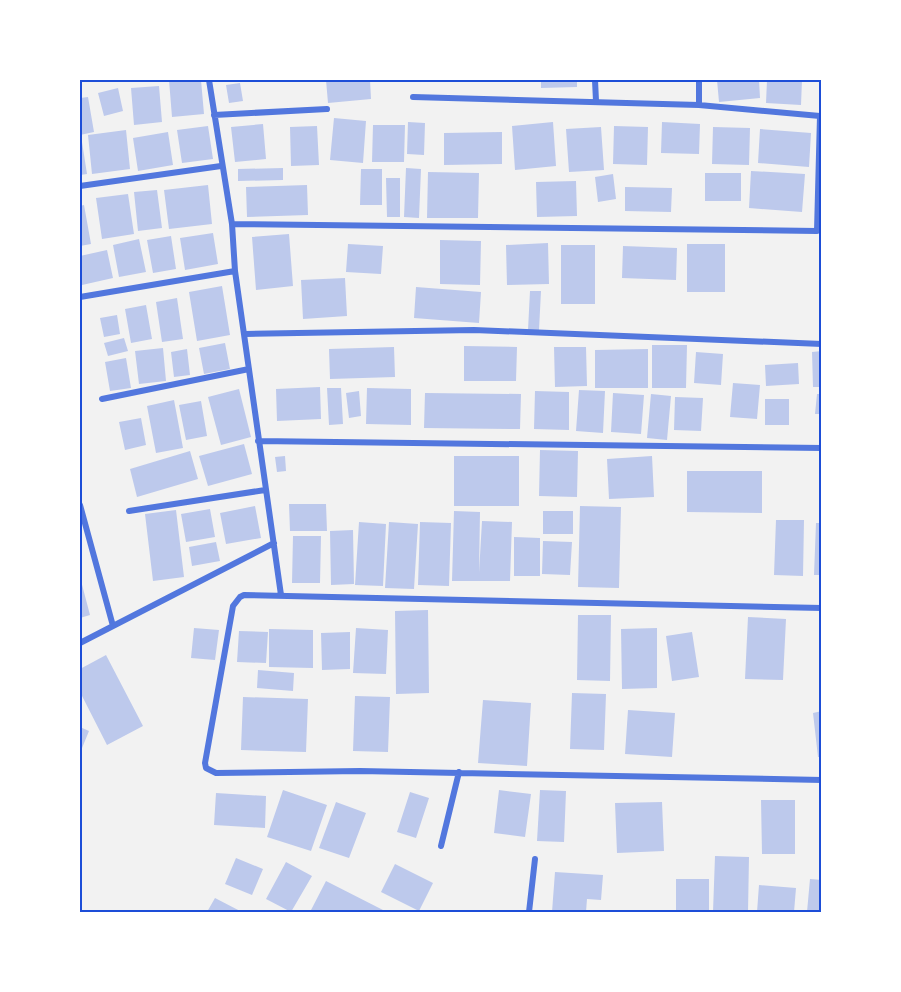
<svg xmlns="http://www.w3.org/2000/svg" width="901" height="992" font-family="Inter,sans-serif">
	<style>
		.building { fill: #bdc9ec }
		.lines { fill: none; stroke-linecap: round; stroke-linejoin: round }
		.minor { stroke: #5277de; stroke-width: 6 }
		.neatline { fill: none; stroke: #1d4ed8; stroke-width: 2 }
	</style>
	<rect width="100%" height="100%" fill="#f2f2f2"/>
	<path class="building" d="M169 80H201L204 114 172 117Z
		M326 80H370L371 99 328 103Z
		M541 80H577V87L541 88Z
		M717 80H759L760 98 719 102Z
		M767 80H802L801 105 766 103Z
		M240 83 243 101 229 103 226 85Z
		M159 86 162 122 134 125 131 88Z
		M118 88 123 111 104 116 98 93Z
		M88 97 94 132 80 135V98Z
		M334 118 366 121 363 163 330 160Z
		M408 122 425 123 424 155 407 154Z
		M553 122 556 166 515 170 512 126Z
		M662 122 700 124 699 154 661 153Z
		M263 124 266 159 235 162 231 127Z
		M373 125H405L404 162H372Z
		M208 126 213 159 182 163 177 130Z
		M317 126 319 165 291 166 290 127Z
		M614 126 648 127 647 165 613 164Z
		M601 127 604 170 569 172 566 129Z
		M713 127 750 128 749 165 712 164Z
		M760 129 811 133 809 167 758 163Z
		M126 130 130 169 92 174 88 135Z
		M168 132 173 165 138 171 133 138Z
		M502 132V164L444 165V133Z
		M82 142 87 174 80 175V143Z
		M283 168V180L238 181V169Z
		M406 168 421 169 419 218 404 217Z
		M361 169H382V205H360Z
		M751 171 805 174 802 212 749 208Z
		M428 172 479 173 478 218H427Z
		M705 173H741V201H705Z
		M613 174 616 199 598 202 595 177Z
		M386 178H400V217H387Z
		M576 181 577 216 537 217 536 182Z
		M208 185 212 224 169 229 164 190Z
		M307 185 308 215 247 217 246 187Z
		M625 187 672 188 671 212 625 211Z
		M157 190 162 228 138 231 134 192Z
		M128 194 134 234 102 239 96 198Z
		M84 205 91 244 80 246V206Z
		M213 233 218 264 185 270 180 238Z
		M289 234 293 286 256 290 252 237Z
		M171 236 176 269 153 273 147 240Z
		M139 239 146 272 119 277 113 245Z
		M440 240 481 241 480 285 440 284Z
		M548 243 549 284 507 285 506 245Z
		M348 244 383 246 381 274 346 272Z
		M687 244H725V292H687Z
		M561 245H595V304H561Z
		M623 246 677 248 676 280 622 278Z
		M107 250 113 278 82 285 80 256Z
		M345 278 347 316 303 319 301 280Z
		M222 286 230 335 197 341 189 292Z
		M416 287 481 292 479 323 414 318Z
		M530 291H541L539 330H528Z
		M177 298 183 339 162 342 156 302Z
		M146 305 152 339 131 343 125 309Z
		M117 315 120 334 104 337 100 318Z
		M124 338 128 351 108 356 104 343Z
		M225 343 230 369 204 374 199 348Z
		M652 345H687L686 388H652Z
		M464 346 517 347 516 381H464Z
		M394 347 395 377 330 379 329 349Z
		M554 347H586L587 386 555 387Z
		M163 348 166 381 139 384 135 351Z
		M187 349 190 375 174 377 171 352Z
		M648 349V388H595V350Z
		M822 351V387H813L812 352Z
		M696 352 723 354 721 385 694 383Z
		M126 358 131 388 110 391 105 362Z
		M798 363 799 384 766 386 765 365Z
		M733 383 760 385 757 419 730 417Z
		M320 387 321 419 277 421 276 389Z
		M327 388H341L343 424 329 425Z
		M367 388 411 389V425L366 424Z
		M239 389 251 437 221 445 208 397Z
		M579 390 605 391 603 433 576 431Z
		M359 391 361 416 349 418 346 393Z
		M535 391 569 392V430L534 429Z
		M425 393 521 394 520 429 424 428Z
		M613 393 644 395 641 434 611 432Z
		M651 394 671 396 667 440 647 438Z
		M817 394H822V414H815Z
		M675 397 703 398 701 431 674 430Z
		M765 399H789V425H765Z
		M174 400 183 448 156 453 147 406Z
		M201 401 207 436 186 440 179 405Z
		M141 418 146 445 125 450 119 422Z
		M244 444 252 474 208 486 199 456Z
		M540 450 578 451 577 497 539 496Z
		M190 451 198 479 137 497 130 469Z
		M285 456 286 471 277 472 275 457Z
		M454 456H519V506H454Z
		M652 456 654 497 609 499 607 459Z
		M687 471H762V513L687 512Z
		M289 504H326L327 531H290Z
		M255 506 261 538 226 544 220 513Z
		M580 506 621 507 619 588 578 587Z
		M210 509 215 537 186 542 181 514Z
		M176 510 184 577 153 581 145 514Z
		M454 511 480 512 479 573 482 521 512 522 510 581H452Z
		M543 511H573V534H543Z
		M776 520H804L803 576 774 575Z
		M359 522 386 524 383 586 355 585Z
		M389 522 418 524 414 589 385 588Z
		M420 522 451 523 449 586 418 585Z
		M816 523H822V575H814Z
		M353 530 354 584 331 585 330 531Z
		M293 536H321L320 583H292Z
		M514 537 540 538V576H514Z
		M543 541 572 542 570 575 542 574Z
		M216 542 220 561 192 566 189 547Z
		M80 577 90 615 80 618Z
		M428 610 429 693 396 694 395 611Z
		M578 615H611L610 681 577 680Z
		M748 617 786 619 783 680 745 679Z
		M194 628 219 630 215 660 191 658Z
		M356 628 388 630 386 674 353 673Z
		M657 628V688L622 689 621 629Z
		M269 629 313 630V668L269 667Z
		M239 631 268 632 266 663 237 662Z
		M350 632V669L322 670 321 633Z
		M692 632 699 677 672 681 666 636Z
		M106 655 143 726 107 745 80 692V669Z
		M258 670 294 673 293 691 257 688Z
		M572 693 606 694 604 750 570 749Z
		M355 696 390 697 388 752 353 751Z
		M243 697 308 699 306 752 241 750Z
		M483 700 531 703 527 766 478 763Z
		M628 710 675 713 672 757 625 754Z
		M822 711V757H818L813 713Z
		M80 727 89 731 80 753Z
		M283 790 327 805 311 851 267 837Z
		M499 790 531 794 525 837 494 833Z
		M540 790 566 791 564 842 537 841Z
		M410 792 429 798 416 838 397 832Z
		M216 793 266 796 265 828 214 825Z
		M761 800H795V854H762Z
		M336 802 366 813 349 858 319 848Z
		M662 802 664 851 617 853 615 803Z
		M715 856 749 857 748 912H713Z
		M236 858 263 869 252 895 225 884Z
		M286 862 312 876 291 912 266 899Z
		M395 864 433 883 419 911 381 892Z
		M555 872 603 875 601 900 587 899 586 912H552Z
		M676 879H709V912H676Z
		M810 879 822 880V912H807Z
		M326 881 383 910 382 912H310Z
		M759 885 796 888 794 912H757Z
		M215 898 242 912H207Z"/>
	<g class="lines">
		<path class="minor" d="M209 80 232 224 235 271 281 595
			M595 80 596 101
			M699 105V80
			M214 115 327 109
			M80 186 221 166
			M232 224 817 231 820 116 699 105 413 97
			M80 297 235 271
			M246 334 474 330 822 344
			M102 399 249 369
			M258 441 822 448
			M80 505 113 626
			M129 511 265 490
			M822 608 244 595 240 597 233 606 205 763 206 768 216 773 360 771 822 780
			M80 643 274 543
			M441 846 459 772
			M529 912 535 859"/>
	</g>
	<rect width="901" height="992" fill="none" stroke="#ffffff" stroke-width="162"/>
	<rect x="81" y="81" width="739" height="830" class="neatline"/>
</svg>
